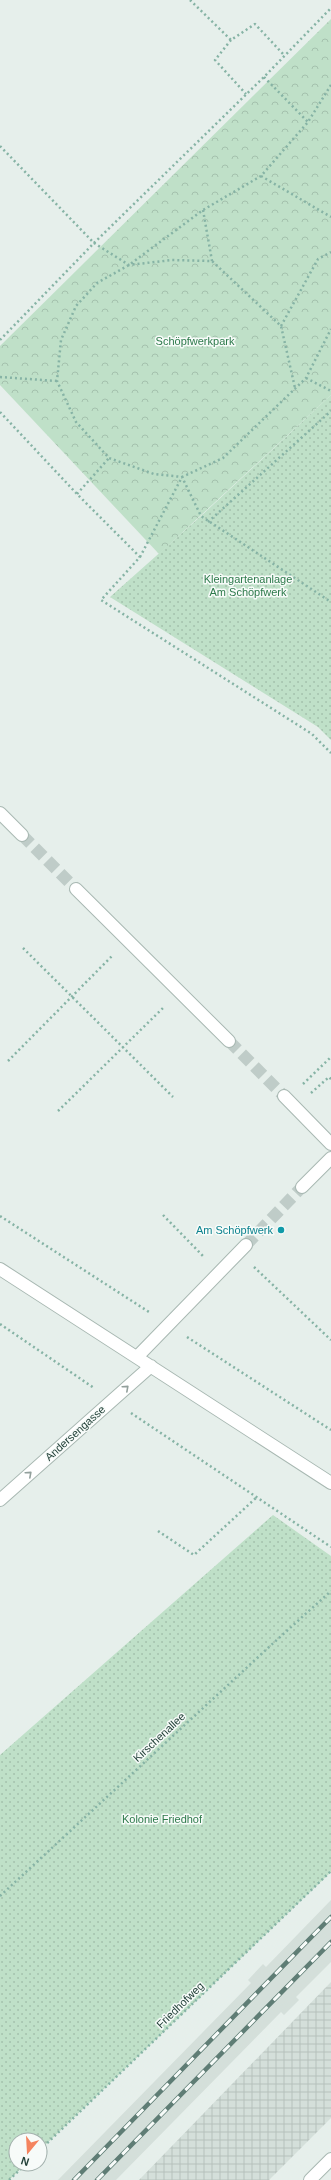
<svg xmlns="http://www.w3.org/2000/svg" width="331" height="2180" font-family="Helvetica,sans-serif">
	<style>
		.built { fill: #d4dfda }
		.industrial { fill: url(#industrial-grid) }
		.grass { fill: url(#grass-dots) }
		.forest { fill: url(#forest-crowns) }
		.lines { fill: none; stroke-linecap: round; stroke-linejoin: round }
		.minor-tunnel { stroke: #bfccc8; stroke-width: 12; stroke-dasharray: 12 6; stroke-linecap: butt }
		.minor-casing { stroke: #a8b8b2; stroke-width: 14 }
		.path { stroke: #86b3a5; stroke-width: 2.5; stroke-dasharray: 2 3; stroke-linecap: butt }
		.minor { stroke: #fff; stroke-width: 12 }
		.rail-casing { stroke: #5f7d75; stroke-width: 4.5 }
		.rail { stroke: #f7fbf9; stroke-width: 3; stroke-dasharray: 9; stroke-linecap: butt }
		.oneway { stroke: #92a09c }
		.culture-dot { fill: #0f9aa8; stroke: #f7fbf9; stroke-width: 1.5 }
		.labels { text-anchor: middle; stroke-width: 3; stroke-linejoin: round; paint-order: stroke }
		.park-label { font-size: 11px; fill: #2d7a4b; stroke: #f7fbf9 }
		.culture-label { font-size: 11px; fill: #0d838f; stroke: #f7fbf9; text-anchor: end }
		.street-label { font-size: 11px; fill: #24423a; stroke: #f7fbf9 }
	</style>
	<defs>
		<pattern id="industrial-grid" width="8" height="8" patternUnits="userSpaceOnUse"><rect width="8" height="8" fill="#d4dfda"/><path d="M0 4h8M4 0v8" fill="none" stroke="#b6c1bc"/></pattern>
		<pattern id="grass-dots" width="8" height="8" patternUnits="userSpaceOnUse"><rect width="8" height="8" fill="#bfe0c8"/><path d="M2 2h.1M6 6h.1" fill="none" stroke="#a4c1ad" stroke-width="1.8" stroke-linecap="round"/></pattern>
		<pattern id="forest-crowns" width="20" height="18" patternUnits="userSpaceOnUse"><rect width="20" height="18" fill="#bfe0c8"/><path d="M2 6a3 3 0 1 1 6 0M12 15a3 3 0 1 1 6 0" fill="none" stroke="#a4c1ad"/></pattern>
	</defs>
	<rect width="100%" height="100%" fill="#e6efeb"/>
	<path class="built" d="M331 1900V1962L296 1997 299 2000 284 2015 281 2012 116 2180H58L251 1983 248 1980 263 1964 266 1967Z"/>
	<path class="industrial" d="M331 1982V2118L269 2180H139Z"/>
	<path class="grass" d="M331 395V740L318 727 110 597 201 516Z
		M273 1515 331 1556V1872L40 2150V2140H16V2164H26L9 2180H0V1755Z"/>
	<path class="forest" d="M331 19V395L159 554 0 385V346Z"/>
	<g class="lines">
		<path class="minor-tunnel" d="M22 835 76 889
			M229 1041 284 1096
			M246 1245 302 1187"/>
		<g class="minor-casing">
			<path id="minor" d="M0 813 22 835
				M76 889 229 1041
				M284 1096 331 1144
				M302 1187 331 1158
				M0 1269 331 1483
				M137 1357 246 1245
				M0 1500 151 1366
				M310 2180 331 2159"/>
		</g>
		<path class="path" d="M190 0 231 40 255 24 284 55
			M231 40 215 60 246 94
			M264 77 308 122
			M331 85 308 122 261 176 203 210 129 265 97 283 76 306 61 340 57 381 76 422 109 458 154 474 182 477 201 516 331 602
			M0 146 94 243 129 265 172 260 212 261 281 326 295 388
			M261 176 331 217
			M203 210 212 261
			M281 326 318 259 331 252
			M0 340 94 243 264 77 331 8
			M0 377 57 381
			M306 378 331 391
			M0 412 77 494 140 557 101 600 312 734 331 753
			M77 494 109 458
			M208 522 331 411
			M140 557 182 477 223 458 306 378 331 329
			M23 948 173 1097
			M8 1061 113 955
			M303 1084 331 1057
			M311 1093 329 1077 331 1079
			M58 1111 165 1006
			M163 1215 203 1256
			M0 1216 149 1312
			M254 1267 331 1340
			M0 1324 94 1388
			M187 1337 331 1430
			M131 1413 331 1547
			M158 1531 194 1555 257 1497
			M0 1896 269 1647 331 1591
			M40 2150 331 1871
			M9 2180 26 2164"/>
		<use href="#minor" class="minor"/>
		<g class="rail-casing">
			<path id="rail" d="M74 2180 331 1917
				M97 2180 331 1942"/>
		</g>
		<use href="#rail" class="rail"/>
	</g>
	<defs><path id="oneway-chevron" d="M-2-3.5L2.5 0L-2 3.5" fill="none" stroke-width="1.6" stroke-linecap="round" stroke-linejoin="round"/></defs>
	<g class="oneway">
		<use href="#oneway-chevron" transform="translate(126 1388) rotate(-42)"/>
		<use href="#oneway-chevron" transform="translate(29 1474) rotate(-42)"/>
	</g>
	<circle class="culture-dot" cx="281" cy="1230" r="4"/>
	<g class="labels">
		<g class="park-label">
			<text x="195" y="345">Schöpfwerkpark</text>
			<text x="248" y="583">Kleingartenanlage<tspan x="248" dy="13">Am Schöpfwerk</tspan></text>
			<text x="162" y="1823">Kolonie Friedhof</text>
		</g>
		<g class="culture-label">
			<text x="273" y="1234">Am Schöpfwerk</text>
		</g>
		<g class="street-label">
			<text transform="translate(75 1433) rotate(-42)" y="4">Andersengasse</text>
			<text transform="translate(159 1737) rotate(-43)" y="4">Kirschenallee</text>
			<text transform="translate(180 2005) rotate(-44)" y="4">Friedhofweg</text>
		</g>
	</g>
	<g transform="translate(28 2152) rotate(198)"><circle r="19" fill="#f7fbf9" stroke="#a3b1ad"/>
	<path d="M0-3L7 15L0 10L-7 15Z" fill="#f4845f"/>
	<text y="-6" font-size="11" font-weight="bold" text-anchor="middle" fill="#24423a">N</text>
	</g>
</svg>
